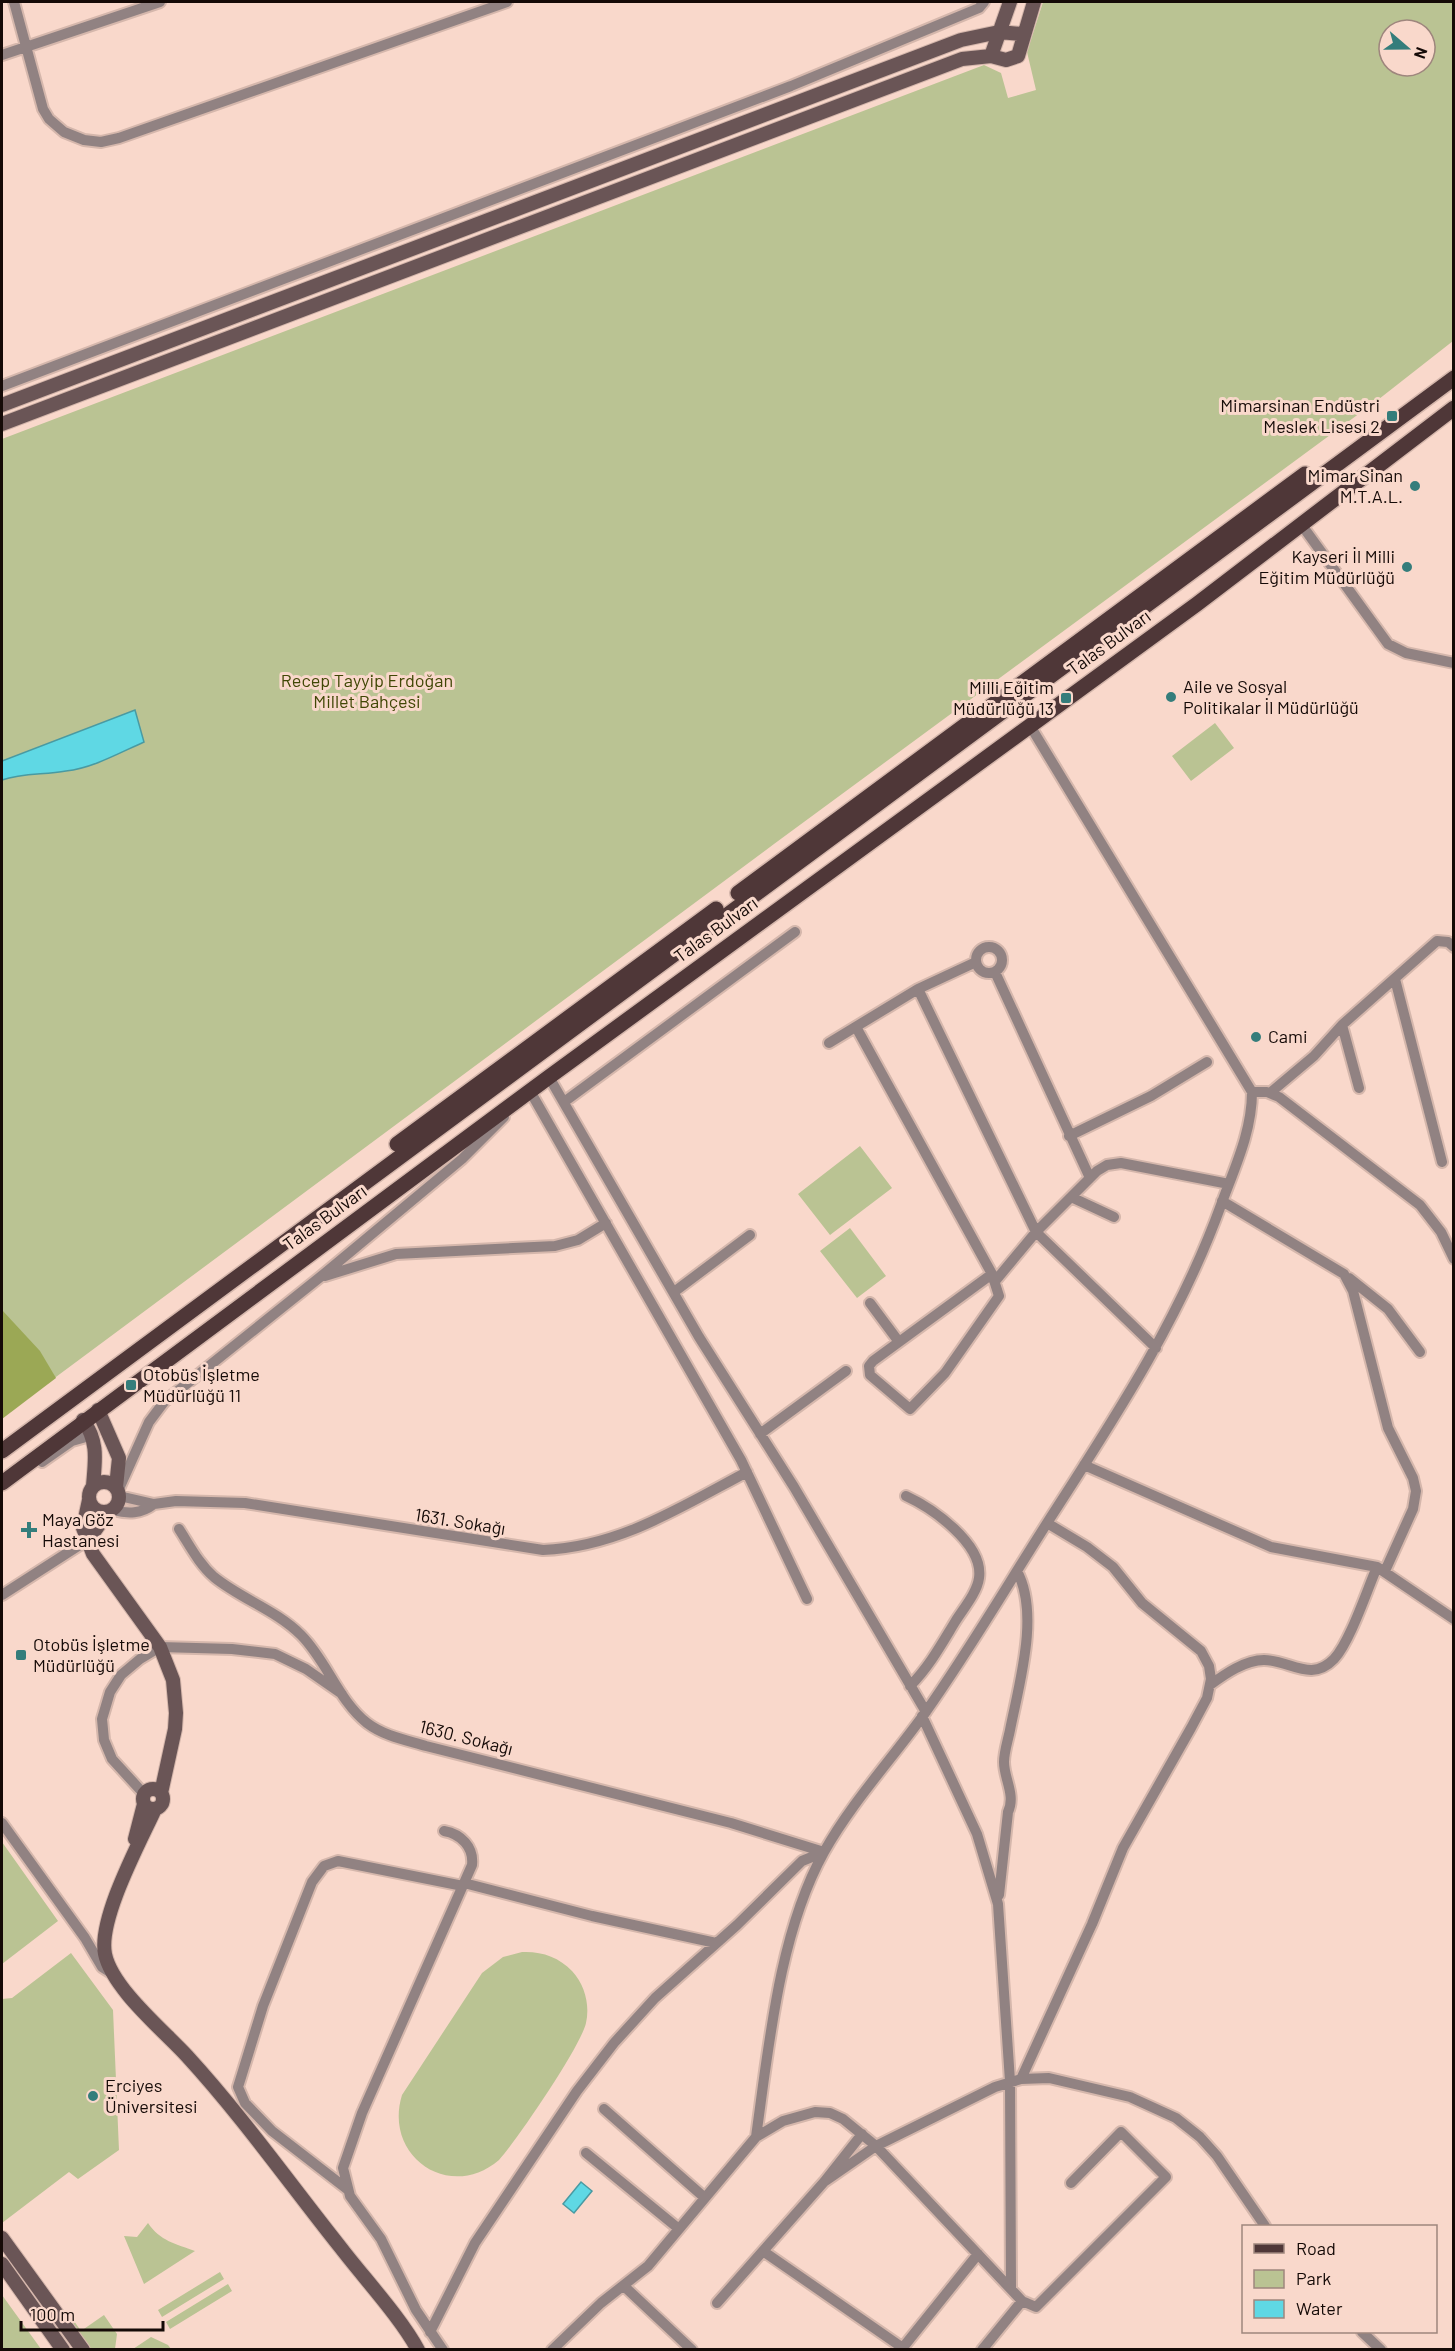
<svg xmlns="http://www.w3.org/2000/svg" width="1455" height="2351" font-family="Barlow,sans-serif">
	<style>
		.green { fill: #bac393; fill-rule: evenodd }
		.forest { fill: #9ba855 }
		.water { fill: #5fd8e4; stroke: #499aa2; stroke-width: 1.5 }
		.lines { fill: none; stroke-linecap: round; stroke-linejoin: round }
		.street-casing { stroke: #d5b7ac; stroke-width: 14 }
		.secondary-casing { stroke: #d5b7ac; stroke-width: 16 }
		.primary-casing { stroke: #d5b7ac; stroke-width: 18 }
		.street { stroke: #918282; stroke-width: 10 }
		.secondary { stroke: #6a5556; stroke-width: 14 }
		.primary { stroke: #4f3738; stroke-width: 15 }
		.poi-dot { fill: #347d7b; stroke: #f9d8cb; stroke-width: 2 }
		.labels { text-anchor: middle; stroke-width: 6; stroke-linejoin: round; paint-order: stroke }
		.poi-label { font-size: 18px; fill: #150a07; stroke: #f9d8cb; text-anchor: start }
		.street-label { font-size: 18px; fill: #150a07; stroke: #f9d8cb }
		.park-label { font-size: 18px; fill: #404705; stroke: #f9d8cb }
	</style>
	<rect width="100%" height="100%" fill="#f9d8cb"/>
	<path class="green" d="M1043 2H1453V341L1379 399 774 844 2 1417V439L984 65 1001 73 1008 98 1036 90 1027 52ZM1389 30H1425V66H1389Z
		M1215 723 1234 748 1191 781 1172 756Z
		M860 1146 892 1188 830 1235 798 1194Z
		M850 1228 886 1276 857 1298 820 1251Z
		M2 1842 58 1921 2 1964Z
		M522 1952C541 1951 559 1957 572 1971 585 1985 590 2005 586 2023 581 2046 517 2140 499 2160 450 2202 383 2157 402 2095L482 1973 503 1957Z
		M71 1953 113 2010 119 2150 78 2179 69 2172 2 2223V1999L12 1998Z
		M148 2223C160 2241 176 2244 195 2251L144 2284 124 2236 137 2237Z
		M220 2272 224 2279 162 2317 158 2310Z
		M228 2284 232 2291 170 2329 166 2322Z
		M2 2295 41 2349H2Z
		M104 2315 117 2334 115 2349H79L68 2326 74 2321 81 2331Z
		M151 2337 168 2345 171 2349H133Z"/>
	<path class="forest" d="M2 1310 40 1351 56 1378 2 1419Z"/>
	<path class="water" d="M135 710 144 742C119 753 93 768 66 771 44 775 23 773 2 780V761Z
		M581 2182 592 2191 574 2213 563 2204Z"/>
	<g class="lines">
		<g class="street-casing">
			<path id="street" d="M14 2 43 109 49 119 64 132 84 140 101 142 119 138 507 2
				M2 55 160 2
				M2 386 791 86 979 8 984 2
				M1301 524 1388 644 1406 653 1454 663
				M976 960a13 13 0 1 1 26 0a13 13 0 1 1-26 0Z
				M995 972 1090 1178
				M1395 979 1442 1162
				M918 989 1036 1232 1156 1348
				M1342 1025 1359 1088
				M856 1027 992 1274 999 1296 945 1373 910 1409 870 1375 869 1366 873 1361 992 1274
				M829 1043 918 989 976 962
				M549 1077 699 1337 794 1487 926 1712
				M1252 1092H1267L1279 1097 1420 1205 1441 1232 1454 1259
				M1270 1093 1314 1056 1342 1025 1437 941 1448 942 1454 947
				M526 1096 530 1091 741 1460 807 1599
				M564 1102 795 932
				M1069 1136 1151 1096 1207 1062
				M1071 1197 1114 1217
				M1222 1201 1344 1274 1353 1291 1388 1428 1413 1478 1416 1491 1413 1509 1385 1571
				M325 1276 396 1254 555 1246 578 1240 606 1223
				M1349 1278 1388 1309 1420 1352
				M996 1280 1036 1232 1097 1171 1107 1165 1121 1163 1229 1184
				M674 1292 750 1235
				M870 1303 899 1342
				M760 1434 846 1371
				M42 1462 72 1441 93 1435
				M1084 1465 1271 1547 1377 1567 1454 1619
				M118 1491 149 1422 164 1402 319 1278 462 1159 504 1117
				M119 1496 154 1504 176 1501 245 1503 543 1550C619 1547 681 1507 747 1472
				M906 1496C932 1508 984 1544 979 1578 977 1593 963 1609 955 1622 941 1645 929 1667 910 1686
				M113 1510C128 1514 141 1514 154 1504
				M179 1529C190 1546 199 1564 214 1577 241 1599 276 1610 301 1635 327 1661 338 1700 367 1723 384 1736 406 1740 426 1746L731 1823 824 1852
				M2 1595 89 1539
				M1210 1685C1225 1674 1245 1660 1264 1660 1290 1660 1311 1683 1334 1659 1350 1642 1367 1590 1377 1567
				M922 1716 977 1834 998 1904 1010 2081 1011 2288
				M144 1794 112 1759 104 1740 102 1719 110 1692 121 1675 140 1659 160 1647 232 1649 275 1654 306 1669 342 1694
				M2 1823 85 1938 102 1967 113 1974
				M464 1883 592 1916 716 1943
				M999 1895 1008 1812C1016 1795 1004 1779 1004 1762 1004 1752 1008 1740 1010 1730 1019 1684 1040 1614 1017 1571
				M1021 2079 1092 1924 1123 1848 1191 1728 1207 1698 1211 1679 1209 1666 1201 1651 1142 1603 1113 1567 1087 1547 1047 1523
				M604 2109 705 2198
				M756 2137C769 2045 779 1933 824 1852 852 1802 892 1759 925 1713 969 1651 1008 1584 1049 1520 1114 1419 1180 1319 1221 1205 1234 1169 1252 1132 1252 1092L1029 724
				M586 2153 679 2229
				M824 2182 876 2146 995 2087 1021 2079 1049 2078 1130 2097 1176 2118 1200 2137 1217 2156 1265 2226
				M347 2189 272 2131 245 2103 238 2087 263 2006 312 1882 324 1866 338 1861 463 1886
				M763 2251 903 2348
				M625 2287 692 2350
				M717 2303 824 2182 862 2134
				M430 2332 475 2243 577 2091 614 2043 655 1998 737 1925 802 1861 824 1852
				M1362 2332 1381 2350
				M443 2350 416 2310 381 2239 350 2196 343 2168 362 2113 472 1865C474 1847 461 1834 444 1831
				M552 2350 601 2303 648 2266 756 2137 783 2121 815 2112 830 2113 843 2119 876 2146 1022 2301 1036 2307 1166 2177 1121 2132 1071 2183
				M901 2350 978 2254
				M982 2350 1022 2301"/>
		</g>
		<g class="secondary-casing">
			<path id="secondary" d="M991 56 1010 2
				M2 405 961 40 999 32 1022 34
				M2 424 962 59 991 56 1006 60 1018 56 1034 2
				M98 1410 119 1458 116 1487
				M83 1420C99 1442 95 1461 93 1486
				M89 1497a15 15 0 1 1 30 0a15 15 0 1 1-30 0Z
				M89 1500 83 1528 93 1554 160 1647 173 1680 176 1713 175 1729 161 1793
				M89 1539 108 1512
				M143 1799a10 10 0 1 1 20 0a10 10 0 1 1-20 0Z
				M155 1809C140 1842 98 1919 105 1954 112 1988 163 2030 187 2056 242 2116 290 2184 341 2248 364 2278 401 2318 418 2350
				M135 1839 144 1804
				M2 2238 83 2350
				M2 2264 63 2350"/>
		</g>
		<g class="primary-casing">
			<path id="primary" d="M738 893 1305 474
				M397 1144 716 909
				M2 1451 1454 378
				M2 1483 549 1077 1197 604 1454 408"/>
		</g>
		<use href="#street" class="street"/>
		<use href="#secondary" class="secondary"/>
		<use href="#primary" class="primary"/>
	</g>
	<g class="poi-dot">
		<rect x="1386" y="410" width="12" height="12" rx="3"/>
		<circle cx="1415" cy="486" r="6"/>
		<circle cx="1407" cy="567" r="6"/>
		<circle cx="1171" cy="697" r="6"/>
		<rect x="1060" y="692" width="12" height="12" rx="3"/>
		<circle cx="1256" cy="1037" r="6"/>
		<rect x="125" y="1379" width="12" height="12" rx="3"/>
		<path d="M26 1521h6v6h6v6h-6v6h-6v-6h-6v-6h6z"/>
		<rect x="15" y="1649" width="12" height="12" rx="3"/>
		<circle cx="93" cy="2096" r="6"/>
	</g>
	<g class="labels">
		<g class="poi-label">
			<text x="1380" y="412" text-anchor="end">Mimarsinan Endüstri<tspan x="1380" dy="21">Meslek Lisesi 2</tspan></text>
			<text x="1403" y="482" text-anchor="end">Mimar Sinan<tspan x="1403" dy="21">M.T.A.L.</tspan></text>
			<text x="1395" y="563" text-anchor="end">Kayseri İl Milli<tspan x="1395" dy="21">Eğitim Müdürlüğü</tspan></text>
			<text x="1183" y="693">Aile ve Sosyal<tspan x="1183" dy="21">Politikalar İl Müdürlüğü</tspan></text>
			<text x="1054" y="694" text-anchor="end">Milli Eğitim<tspan x="1054" dy="21">Müdürlüğü 13</tspan></text>
			<text x="1268" y="1043">Cami</text>
			<text x="143" y="1381">Otobüs İşletme<tspan x="143" dy="21">Müdürlüğü 11</tspan></text>
			<text x="42" y="1526">Maya Göz<tspan x="42" dy="21">Hastanesi</tspan></text>
			<text x="33" y="1651">Otobüs İşletme<tspan x="33" dy="21">Müdürlüğü</tspan></text>
			<text x="105" y="2092">Erciyes<tspan x="105" dy="21">Üniversitesi</tspan></text>
		</g>
		<g class="street-label">
			<text transform="translate(1109 643) rotate(-36)" y="6">Talas Bulvarı</text>
			<text transform="translate(716 930) rotate(-36)" y="6">Talas Bulvarı</text>
			<text transform="translate(325 1218) rotate(-36)" y="6">Talas Bulvarı</text>
			<text transform="translate(460 1522) rotate(9)" y="6">1631. Sokağı</text>
			<text transform="translate(466 1738) rotate(14)" y="6">1630. Sokağı</text>
		</g>
		<g class="park-label">
			<text x="367" y="687">Recep Tayyip Erdoğan<tspan x="367" dy="21">Millet Bahçesi</tspan></text>
		</g>
	</g>
	<rect width="1455" height="2351" fill="none" stroke="#150a07" stroke-width="6"/>
	<rect x="1242" y="2225" width="195" height="108" fill="#f9d8cb" stroke="#9e867d" stroke-width="1.5"/>
	<rect x="1254" y="2244" width="30" height="9" fill="#4f3738" stroke="#9e867d" stroke-width="1.5"/>
	<text x="1296" y="2255" font-size="18" fill="#150a07">Road</text>
	<rect x="1254" y="2270" width="30" height="18" fill="#bac393" stroke="#9e867d" stroke-width="1.5"/>
	<text x="1296" y="2285" font-size="18" fill="#150a07">Park</text>
	<rect x="1254" y="2300" width="30" height="18" fill="#5fd8e4" stroke="#9e867d" stroke-width="1.5"/>
	<text x="1296" y="2315" font-size="18" fill="#150a07">Water</text>
	<g transform="translate(1407 48) rotate(110)"><circle r="28" fill="#f9d8cb" stroke="#9e867d" stroke-width="1.5"/>
	<path d="M0-4.5L10 22L0 15L-10 22Z" fill="#347d7b"/>
	<text y="-9" font-size="16" font-weight="bold" text-anchor="middle" fill="#150a07">N</text>
	</g>
	<path d="M21 2321v9h142v-9" fill="none" stroke="#150a07" stroke-width="3"/>
	<text x="30" y="2321" font-size="18" fill="#150a07" stroke="#f9d8cb" stroke-width="4.5" paint-order="stroke">100 m</text>
</svg>
